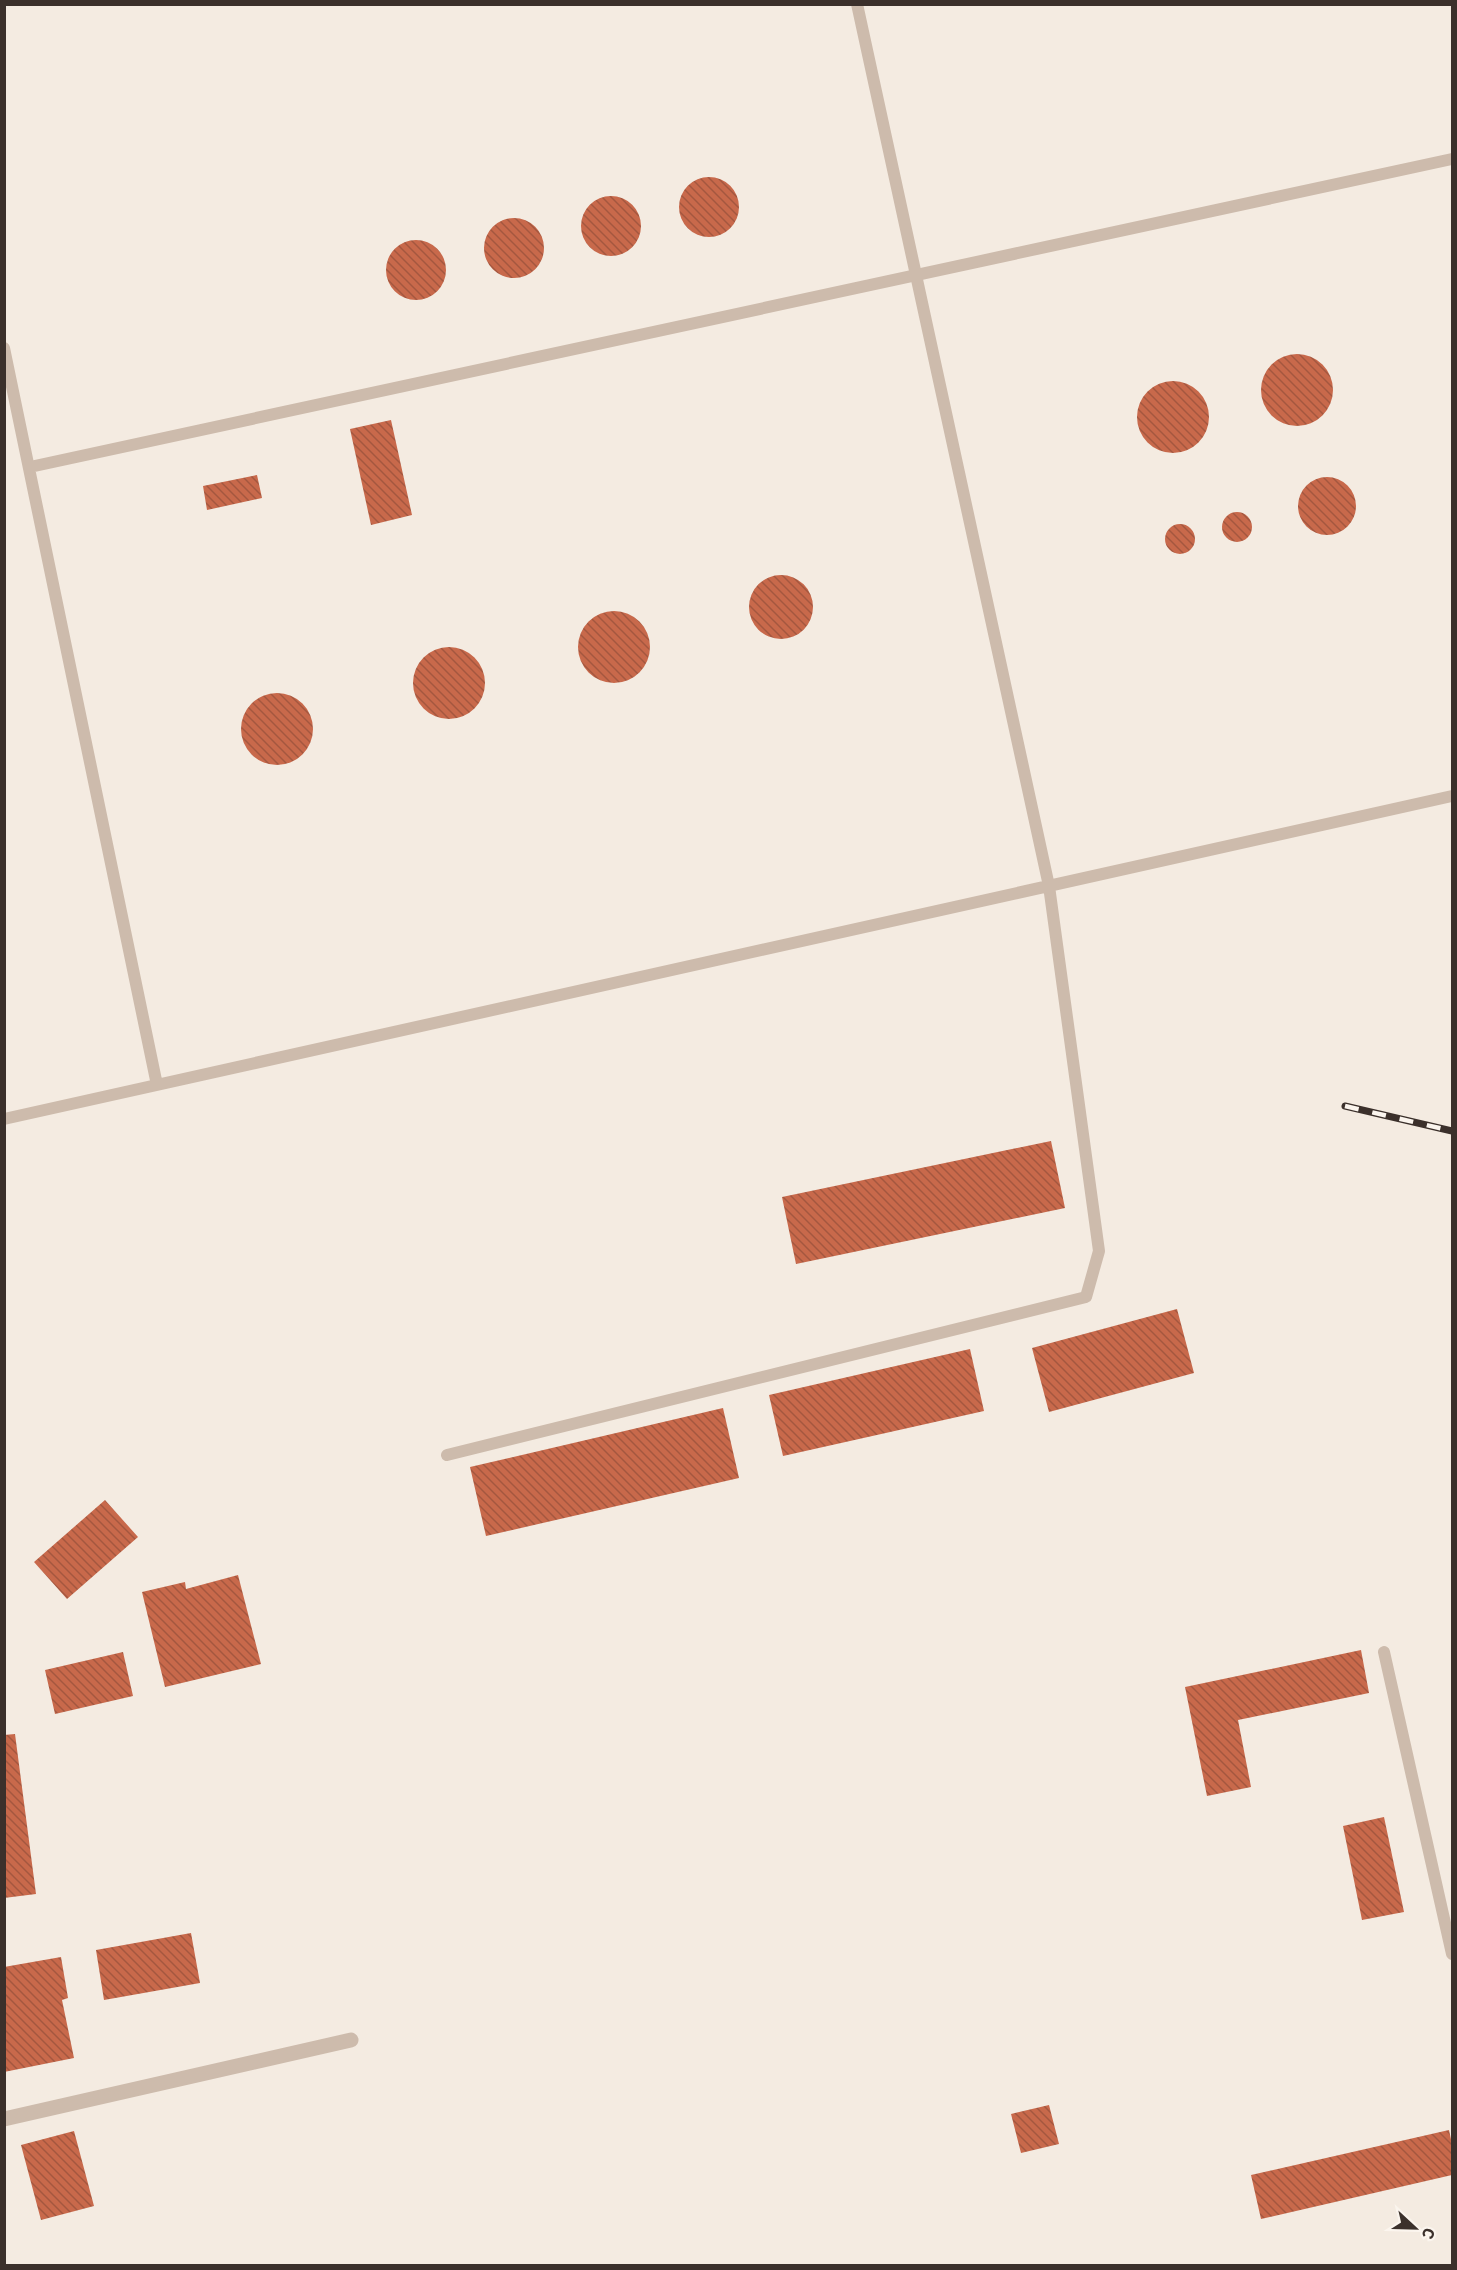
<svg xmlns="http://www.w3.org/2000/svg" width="1457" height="2270" font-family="'IBM Plex Sans',sans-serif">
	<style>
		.building { fill: url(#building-back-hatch) }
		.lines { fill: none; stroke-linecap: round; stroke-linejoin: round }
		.service { stroke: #cdbbac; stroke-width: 12 }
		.minor { stroke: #cdbbac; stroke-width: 15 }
		.rail-casing { stroke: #3b302b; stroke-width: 7 }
		.rail { stroke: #fbf5ee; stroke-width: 4.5; stroke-dasharray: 14; stroke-linecap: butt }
	</style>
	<defs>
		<pattern id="building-back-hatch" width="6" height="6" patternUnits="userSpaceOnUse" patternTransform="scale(1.5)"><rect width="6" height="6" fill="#c8694b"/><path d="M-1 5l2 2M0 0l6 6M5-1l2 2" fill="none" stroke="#a4573f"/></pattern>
	</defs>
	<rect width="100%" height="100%" fill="#f4ebe1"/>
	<path class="building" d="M679 207a30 30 0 1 1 60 0a30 30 0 1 1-60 0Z
		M581 226a30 30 0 1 1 60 0a30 30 0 1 1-60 0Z
		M484 248a30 30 0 1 1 60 0a30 30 0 1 1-60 0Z
		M386 270a30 30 0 1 1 60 0a30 30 0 1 1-60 0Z
		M1261 390a36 36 0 1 1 72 0a36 36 0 1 1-72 0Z
		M1137 417a36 36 0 1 1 72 0a36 36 0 1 1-72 0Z
		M391 420 412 515 371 525 350 429Z
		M257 475 262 498 207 510 203 486Z
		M1298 506a29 29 0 1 1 58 0a29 29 0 1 1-58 0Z
		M1222 527a15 15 0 1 1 30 0a15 15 0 1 1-30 0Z
		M1165 539a15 15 0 1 1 30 0a15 15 0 1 1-30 0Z
		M749 607a32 32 0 1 1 64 0a32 32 0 1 1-64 0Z
		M578 647a36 36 0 1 1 72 0a36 36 0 1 1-72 0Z
		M413 683a36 36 0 1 1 72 0a36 36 0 1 1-72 0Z
		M241 729a36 36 0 1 1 72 0a36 36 0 1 1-72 0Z
		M1051 1141 1065 1208 796 1264 782 1197Z
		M1177 1309 1194 1373 1049 1412 1032 1348Z
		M970 1349 984 1411 783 1456 769 1395Z
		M723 1408 739 1478 486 1536 470 1467Z
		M105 1500 138 1537 67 1599 34 1562Z
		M238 1575 261 1664 165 1687 142 1592 185 1582 186 1589Z
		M1361 1650 1369 1693 1238 1720 1251 1787 1207 1796 1185 1687Z
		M123 1652 133 1696 55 1714 45 1670Z
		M15 1734 36 1894 4 1898V1735Z
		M1384 1817 1404 1912 1362 1920 1343 1826Z
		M191 1933 200 1983 104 2000 96 1950Z
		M61 1957 68 1998 62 2000 74 2058 4 2072V1967Z
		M1049 2105 1059 2144 1021 2153 1011 2114Z
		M1449 2130 1452 2144V2175L1261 2219 1251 2175Z
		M74 2131 94 2206 41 2220 21 2145Z"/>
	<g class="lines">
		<path class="service" d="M4 348 157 1085
			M30 467 1452 159
			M4 1119 1452 796
			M447 1455 1086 1297 1099 1251 1049 886 857 4
			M1384 1652 1452 1954"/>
		<path class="minor" d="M4 2119 351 2040"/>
		<g class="rail-casing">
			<path id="rail" d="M1345 1106 1452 1131"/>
		</g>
		<use href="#rail" class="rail"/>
	</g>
	<rect width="1457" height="2270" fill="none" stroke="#3b302b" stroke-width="12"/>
	<g transform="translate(1415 2228) rotate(112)" stroke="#fbf5ee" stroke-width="4.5" paint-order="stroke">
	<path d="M0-4.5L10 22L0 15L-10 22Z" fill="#3b302b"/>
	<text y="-9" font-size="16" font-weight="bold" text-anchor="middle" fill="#3b302b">С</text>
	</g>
</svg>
